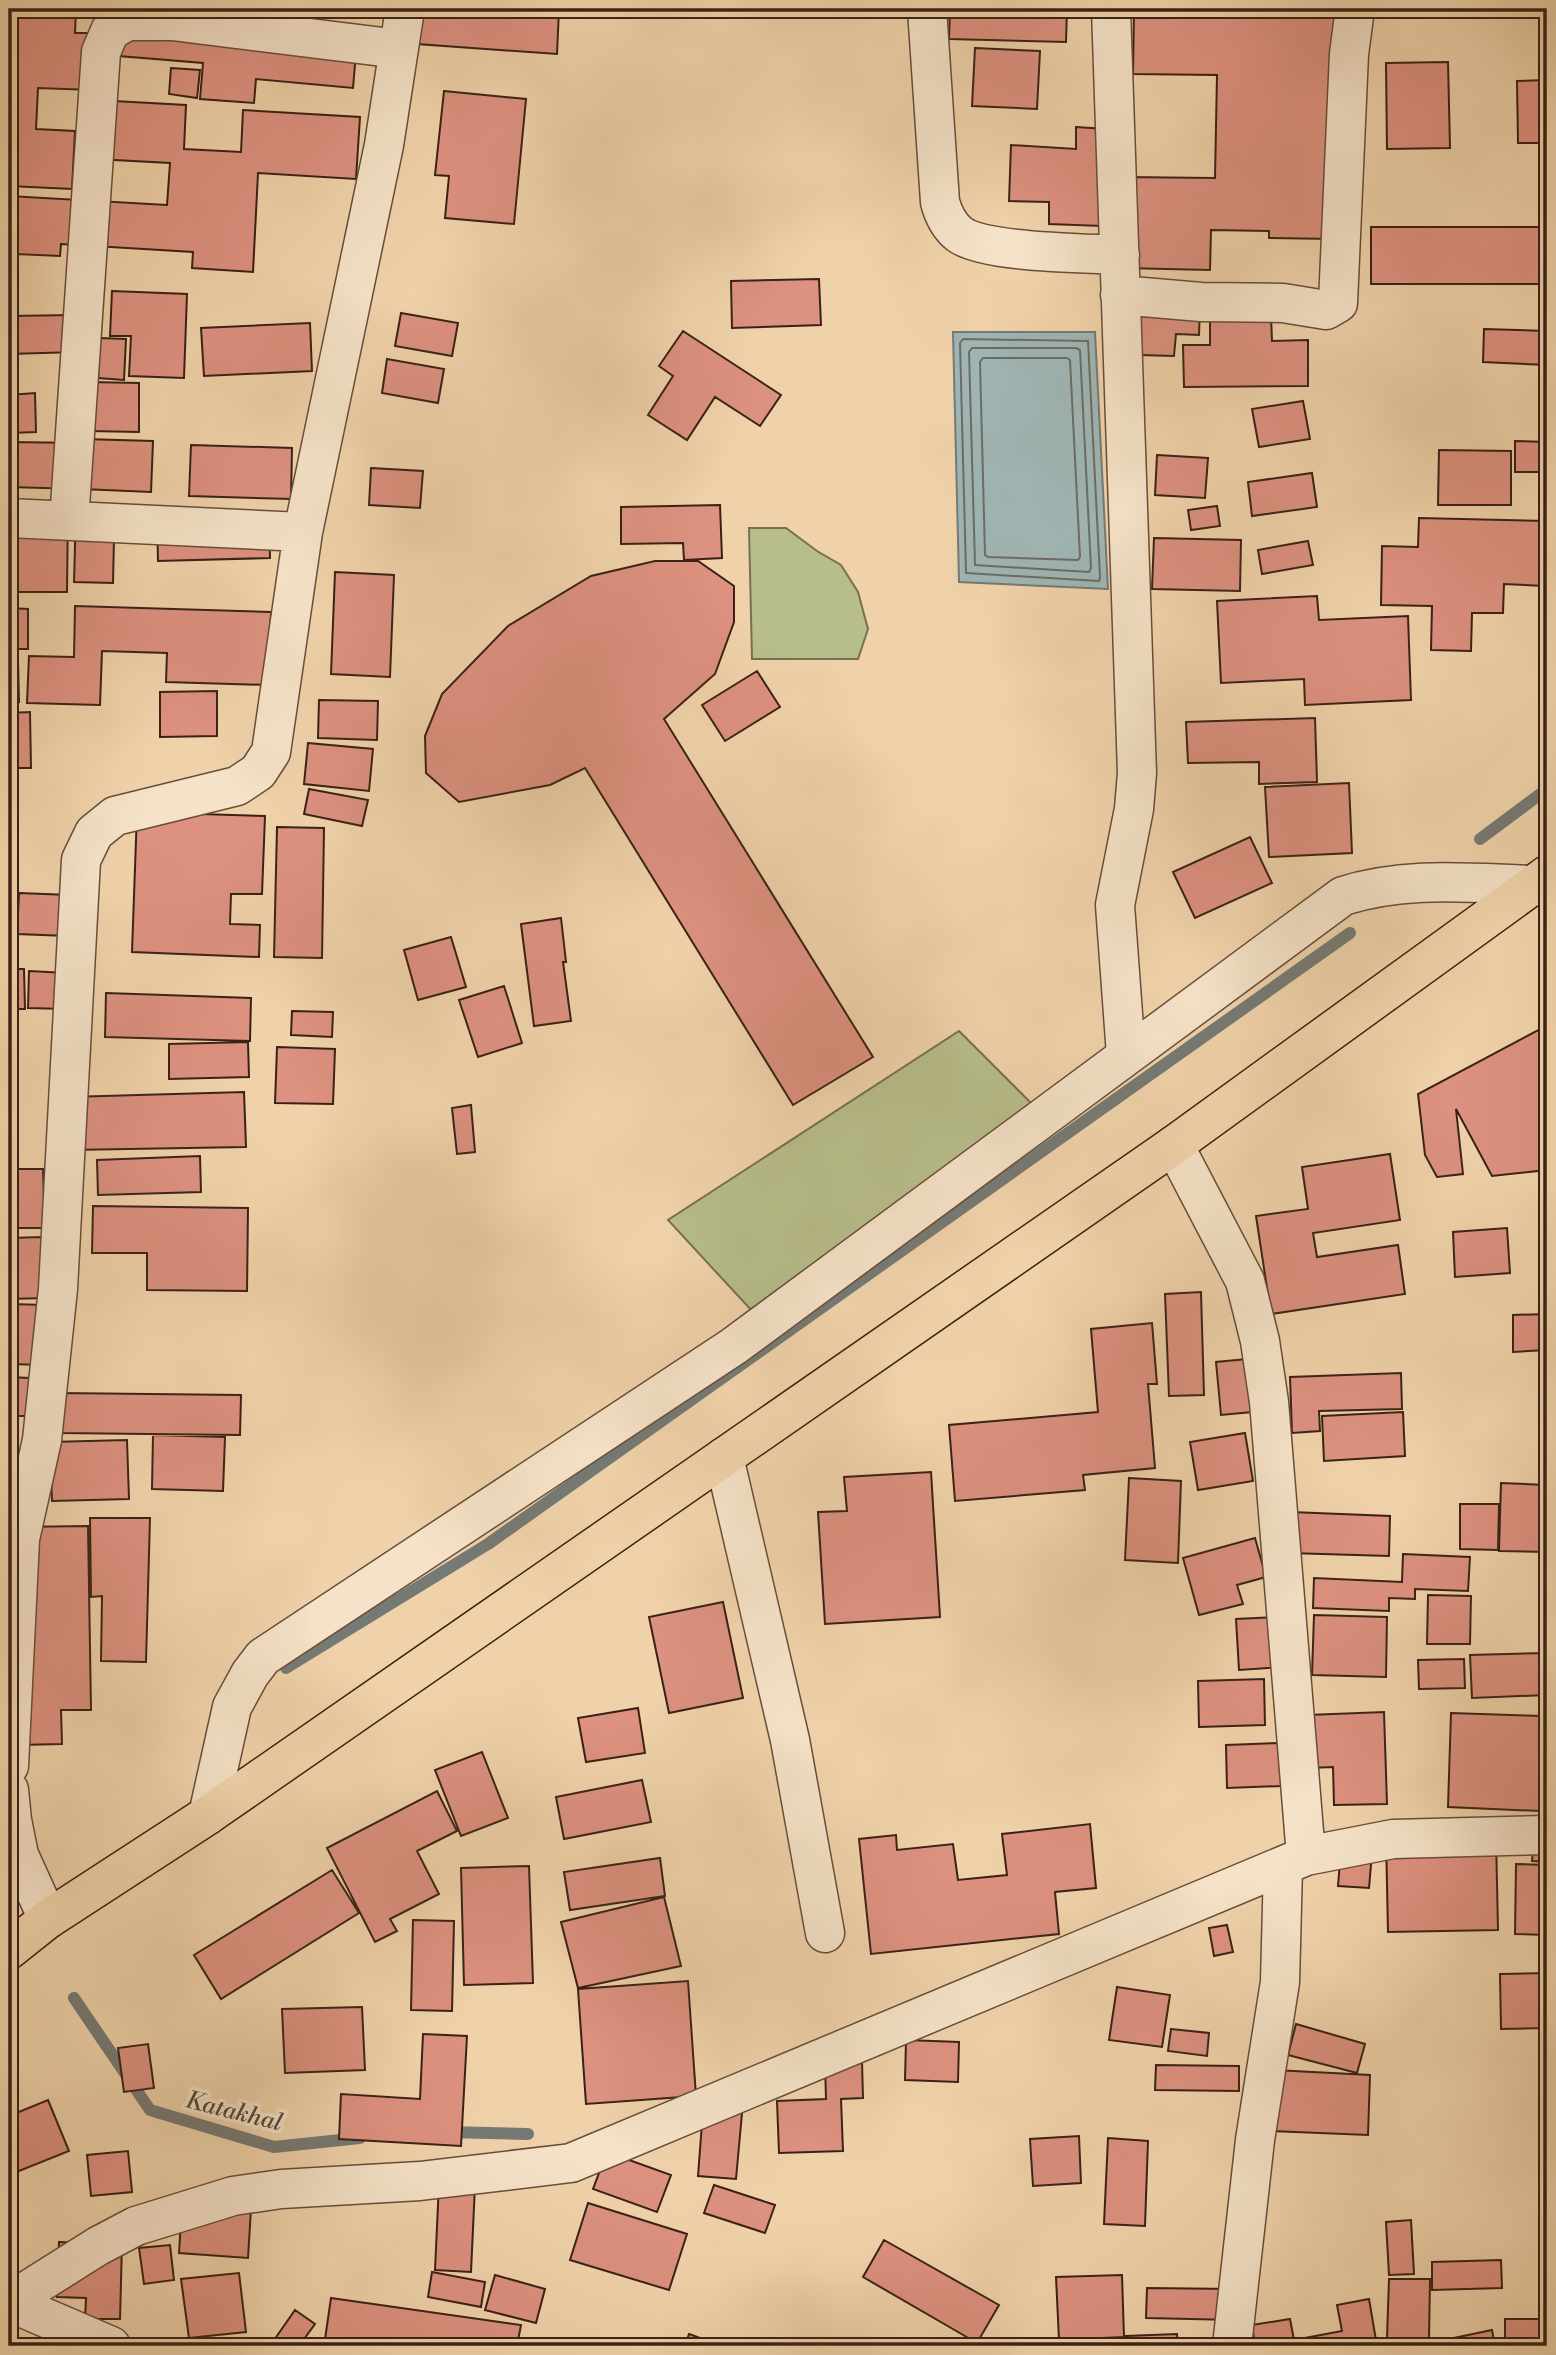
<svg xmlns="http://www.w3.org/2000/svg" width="1556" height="2355" font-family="'Libre Bodoni',serif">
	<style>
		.green { fill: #b7bd8b; stroke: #787050; stroke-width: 2 }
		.water { fill: #9fb5b4; stroke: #767a74; stroke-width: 2 }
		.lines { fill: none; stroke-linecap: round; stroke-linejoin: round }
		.shore { stroke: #6c6c64; stroke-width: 2 }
		.stream { stroke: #767a74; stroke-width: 12 }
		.building { fill: #dd9180; stroke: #392215; stroke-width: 2 }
		.minor-casing { stroke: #674e3a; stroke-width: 41 }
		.major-casing { stroke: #392215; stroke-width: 41 }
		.minor { stroke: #f5e2c8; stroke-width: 38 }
		.major { stroke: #f0d2aa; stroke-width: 38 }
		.labels { text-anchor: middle; stroke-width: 7; stroke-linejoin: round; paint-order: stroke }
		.water-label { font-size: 24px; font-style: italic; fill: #52473d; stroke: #f5e2c8 }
	</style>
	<rect width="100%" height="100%" fill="#f0d2aa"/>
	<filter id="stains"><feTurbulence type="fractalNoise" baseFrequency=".00286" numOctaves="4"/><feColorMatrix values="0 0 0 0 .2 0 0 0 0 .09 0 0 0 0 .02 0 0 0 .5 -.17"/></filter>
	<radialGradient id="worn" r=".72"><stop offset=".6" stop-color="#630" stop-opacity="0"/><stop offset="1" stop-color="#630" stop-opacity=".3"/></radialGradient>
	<path class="green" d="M749 528H786L817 551 841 565 858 592 868 629 858 659H752Z
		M959 1031 1038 1110 753 1312 668 1220Z"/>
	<path class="water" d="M953 332H1095L1108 589 959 582Z"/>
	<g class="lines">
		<path class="shore" d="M963 339 1088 341 1100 577 1099 581 966 573 960 343Z
			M972 348H1076L1080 350 1091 568 1089 572 975 565 969 352Z
			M983 358H1067L1070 360 1080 557 1078 560 988 557 985 555 980 362Z"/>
		<path class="stream" d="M1480 839 1547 789
			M286 1668 488 1544 1350 933
			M74 1998 150 2110 274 2147 360 2138
			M445 2132 528 2134"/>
	</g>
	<path class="building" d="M9 9H76L75 33H95L92 90 38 88 36 129 75 131 72 189 9 186Z
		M123 9 358 29 353 88 256 79 254 103 200 99 203 63 119 56Z
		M420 9H559L557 54 417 44Z
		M950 9H1067L1066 42 949 39Z
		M1134 9H1337L1333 239 1269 238V231L1211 230 1210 270 1123 268 1124 177 1215 178 1217 75 1133 74Z
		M975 48 1040 51 1037 109 972 106Z
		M1448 62 1450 148 1387 149 1386 63Z
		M171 68 200 70 197 98 169 94Z
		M1547 80V143H1518L1517 81Z
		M444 91 526 99 514 224 445 218 449 176 435 175Z
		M114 101 186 105 184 149 241 152 243 110 360 117 356 179 258 173 253 272 192 268 193 252 61 244 60 256 16 254 14 296 9 295V196L167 205 170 163 96 159Z
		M1076 127 1106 129 1102 226 1049 224V202L1009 201 1011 145 1076 149Z
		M1371 227H1547V284H1371Z
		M819 279 821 325 732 328 731 281Z
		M112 291 187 294 184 378 129 376 131 336H110Z
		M1142 305 1200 307 1199 335 1176 334 1174 356 1139 355Z
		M401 313 458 323 452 356 395 346Z
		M75 315 76 352 9 354V316Z
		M1210 316H1271L1272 341 1308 340V386L1184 387 1183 345H1210Z
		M310 323 312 371 204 376 201 328Z
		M1484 329 1547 331V365L1483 362Z
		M683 331 781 395 760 426 715 397 687 440 648 415 673 376 659 366Z
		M99 338 126 339 124 380 98 378Z
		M387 359 444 369 438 403 382 393Z
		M90 382 139 383V432L90 431Z
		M35 393 36 432 9 433V395Z
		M1303 401 1310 439 1259 447 1252 409Z
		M83 439 153 441 151 492 82 489Z
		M1515 441 1547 442V472H1515Z
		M9 442 80 443 79 489 9 487Z
		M191 445 292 448 291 499 189 496Z
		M1439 450 1511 451V505H1438Z
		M1157 455 1208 458 1205 498 1155 495Z
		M371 468 423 471 420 508 369 505Z
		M1312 473 1317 507 1252 516 1248 482Z
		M720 505 722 558 684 560 683 543 621 544V507Z
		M9 506H68L67 592H9Z
		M1217 506 1220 526 1191 530 1188 510Z
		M76 510 114 538 113 583 74 582Z
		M269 512 270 558 158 561 157 514Z
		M1419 518 1546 521 1544 586 1504 584 1503 613H1472L1471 651 1431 650 1432 606 1381 605 1382 546 1418 547Z
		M1154 538 1241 540 1240 591 1152 589Z
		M1308 541 1313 565 1262 574 1258 550Z
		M655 561H698L734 586V622L715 674 664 719 873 1057 793 1105 585 768 550 785 459 802 426 773 425 736 442 694 508 626 591 576Z
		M335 572 394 575 390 677 331 674Z
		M1317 596 1319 620 1408 616 1411 700 1305 705 1304 679 1221 683 1217 601Z
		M75 606 271 612 268 685 166 682 167 653 102 651 100 705 27 703 29 656 74 657Z
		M9 608 28 609V649H9Z
		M9 660H18L19 702H9Z
		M757 671 780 707 725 741 702 705Z
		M217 691V736L160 737V692Z
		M319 700 378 701 377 740 318 738Z
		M30 712 31 768H9V713Z
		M1315 718 1317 782 1259 784V762L1188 763 1186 722Z
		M308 743 373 749 369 791 304 784Z
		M1349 783 1352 853 1269 857 1265 787Z
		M309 789 368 800 362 826 304 814Z
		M137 812 265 816 262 894H231L230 924 260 925 259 957 132 952Z
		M277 827 324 828 322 958 274 957Z
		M1250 837 1272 883 1195 918 1173 872Z
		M19 893 69 895 67 936 17 934Z
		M561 918 566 962H563L571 1021 534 1026 521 924Z
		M451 937 466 987 418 1000 404 950Z
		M9 969H24L25 1009H9Z
		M29 971 66 973 65 1009 28 1008Z
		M504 986 522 1043 478 1057 459 1000Z
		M106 993 251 998 250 1041 105 1037Z
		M292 1011 333 1012 332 1037 291 1035Z
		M1544 1027 1547 1032V1170L1492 1176 1456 1109 1463 1174 1437 1177 1425 1155 1418 1094Z
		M248 1042 249 1077 169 1079V1044Z
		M277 1047 335 1049 333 1104 275 1103Z
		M9 1069H11L14 1150H9Z
		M244 1092 246 1147 70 1150 69 1097Z
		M471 1105 475 1152 457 1154 452 1108Z
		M1390 1154 1400 1220 1313 1233 1317 1257 1398 1245 1405 1294 1271 1314 1256 1216 1308 1209 1302 1167Z
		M200 1156 201 1192 98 1195 97 1160Z
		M9 1169H43L45 1228H9Z
		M93 1206 248 1208 247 1291 147 1290V1253H92Z
		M1507 1228 1510 1273 1455 1277 1453 1232Z
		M43 1237 45 1298 9 1299V1238Z
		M1201 1292 1204 1395 1169 1396 1165 1294Z
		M9 1304 46 1305 45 1365 9 1364Z
		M1547 1314V1350L1513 1352V1315Z
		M1152 1323 1157 1384H1148L1155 1468 1083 1475 1085 1490 955 1501 949 1425 1098 1412 1091 1329Z
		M1258 1358 1263 1411 1221 1415 1216 1362Z
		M1401 1373 1402 1409 1319 1411 1320 1431 1292 1433 1290 1377Z
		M9 1377 29 1378V1416H9Z
		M59 1393 241 1395 240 1435 59 1433Z
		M1403 1412 1405 1456 1324 1461 1322 1416Z
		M1245 1433 1253 1481 1198 1490 1190 1442Z
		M153 1435 225 1437 223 1491 152 1489Z
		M127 1440 129 1499 52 1501 50 1442Z
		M931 1472 940 1617 825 1624 818 1512 847 1511 844 1477Z
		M1129 1478 1181 1481 1178 1563 1125 1560Z
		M1501 1483 1547 1485V1552L1499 1551Z
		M1460 1504H1499L1498 1550 1460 1549Z
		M1291 1512 1390 1516 1389 1556 1289 1553Z
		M90 1518H150L146 1662 101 1661 102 1596 91 1597Z
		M88 1526 91 1710H61L62 1744 18 1745 14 1527Z
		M1255 1538 1266 1577 1237 1585 1243 1604 1199 1615 1183 1558Z
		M1403 1554 1470 1557 1468 1591 1415 1589V1599L1389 1598V1611L1313 1608 1314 1578 1402 1582Z
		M1428 1595 1471 1596 1470 1644H1427Z
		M723 1602 743 1698 669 1713 649 1617Z
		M1314 1615 1387 1617 1386 1677 1312 1675Z
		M1280 1617 1283 1667 1239 1670 1236 1619Z
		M1547 1653V1695L1472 1698 1470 1655Z
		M1464 1659 1465 1688 1419 1689 1418 1660Z
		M1264 1679 1265 1725 1199 1727 1198 1681Z
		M638 1708 645 1753 586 1762 578 1718Z
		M1384 1712 1387 1804 1334 1805 1333 1767 1284 1769 1282 1716Z
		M1451 1713 1543 1716 1540 1811 1448 1807Z
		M1280 1743 1281 1786 1227 1788 1226 1745Z
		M482 1752 508 1818 461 1836 435 1770Z
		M642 1780 651 1822 564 1839 556 1797Z
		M437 1791 457 1831 417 1851 439 1894 390 1919 397 1931 375 1942 327 1848Z
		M1090 1824 1096 1888 1055 1892 1059 1934 871 1954 859 1839 896 1835 897 1850 953 1844 958 1880 1007 1875 1002 1834Z
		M1496 1835 1498 1930 1388 1932 1386 1837Z
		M1534 1837 1547 1838V1862L1532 1861Z
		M1341 1850 1372 1853 1369 1888 1338 1886Z
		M660 1858 665 1896 570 1910 564 1872Z
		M1516 1864 1547 1865V1935L1515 1934Z
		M529 1866 533 1983 464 1985 461 1868Z
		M332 1870 359 1913 221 1999 194 1955Z
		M664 1897 681 1966 578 1988 561 1922Z
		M413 1920 454 1921 452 2011 411 2010Z
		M1227 1925 1233 1952 1214 1956 1209 1928Z
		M1547 1973V2028L1501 2029 1500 1974Z
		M688 1981 696 2096 586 2104 578 1989Z
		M1117 1987 1170 1995 1162 2047 1109 2040Z
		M362 2007 365 2070 285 2073 282 2009Z
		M1296 2024 1365 2044 1357 2073 1288 2055Z
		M1171 2029 1209 2033 1207 2056 1168 2051Z
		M423 2034 467 2036 461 2146 339 2139 341 2094 420 2099Z
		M906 2040 959 2042 958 2082 905 2080Z
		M148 2044 154 2088 124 2092 118 2048Z
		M862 2061 863 2098 841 2099 843 2151 779 2153 777 2101 826 2099 825 2062Z
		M1156 2065 1239 2066V2091L1155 2090Z
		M1274 2070 1370 2075 1368 2135 1271 2131Z
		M48 2100 69 2151 9 2175V2116Z
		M703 2110 742 2113 736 2179 698 2176Z
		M1079 2136 1081 2183 1033 2186 1030 2139Z
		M1108 2138 1148 2141 1145 2226 1104 2224Z
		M128 2151 132 2192 91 2196 87 2155Z
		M607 2152 671 2175 657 2212 593 2189Z
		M439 2183 475 2185 471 2272 435 2270Z
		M714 2185 775 2205 765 2233 704 2213Z
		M588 2203 687 2234 669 2290 570 2260Z
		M182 2204 251 2209 248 2258 179 2253Z
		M1411 2220 1414 2274 1389 2275 1386 2222Z
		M884 2240 999 2305 977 2343 863 2277Z
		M59 2242 122 2244 120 2319H85L86 2298 57 2297Z
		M170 2245 174 2280 144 2284 139 2248Z
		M1501 2260 1502 2288 1432 2290V2262Z
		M432 2272 485 2282 481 2307 428 2297Z
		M239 2273 246 2332 189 2338 181 2279Z
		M495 2275 545 2289 536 2323 485 2310Z
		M1122 2275 1124 2337 1059 2340 1056 2277Z
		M1389 2279H1430L1429 2339 1387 2338Z
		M1147 2288 1234 2289V2320L1146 2318Z
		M331 2298 521 2325 517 2346H324Z
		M1369 2299 1377 2346H1255L1252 2325 1290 2319 1294 2340 1342 2331 1337 2305Z
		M295 2310 315 2324 299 2346H278L272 2343Z
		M1505 2319H1547V2346H1505Z
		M1492 2330 1495 2346H1446L1444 2340Z
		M689 2334 722 2346H685Z
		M1177 2334 1178 2346H1127L1126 2336Z"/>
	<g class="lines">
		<g class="minor-casing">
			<path id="minor" d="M927 9 940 202C943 213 949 226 959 234 984 253 1085 253 1120 255
				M1111 9 1137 773 1134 809 1115 905 1126 1055
				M1120 295 1201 302 1283 303 1326 310 1338 303 1349 54 1355 9
				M9 518 303 532
				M69 521 101 52 110 31 127 21H172L399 49
				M1174 1145 1245 1281 1260 1341 1269 1402 1306 1856
				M724 1457 790 1740 825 1933
				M9 1766 20 1539 42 1440 58 1289 81 860 94 833 115 816 237 786 258 772 271 752 303 532 384 145 405 9
				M9 1790 12 1820 19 1855 48 1919
				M208 1815 232 1707 250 1674 263 1657 734 1346 1343 896C1405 876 1469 883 1534 885
				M9 2302 98 2246 136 2226 233 2196 281 2189 420 2181 571 2163 1306 1856 1393 1839 1547 1835
				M9 2302 111 2346
				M1232 2346 1255 2140 1280 1982 1283 1867"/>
		</g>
		<g class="major-casing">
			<path id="major" d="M9 1950 48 1919 208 1815 1174 1145 1547 875"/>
		</g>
		<use href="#minor" class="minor"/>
		<use href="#major" class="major"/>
	</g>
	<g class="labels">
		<g class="water-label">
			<text transform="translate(234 2111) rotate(14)" y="8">Katakhal</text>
		</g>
	</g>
	<rect width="1556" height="2355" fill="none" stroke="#f0d2aa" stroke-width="35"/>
	<rect x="10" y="10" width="1535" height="2334" fill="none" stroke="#392215" stroke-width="3.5"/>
	<rect x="18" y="18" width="1521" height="2320" fill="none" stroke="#392215" stroke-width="2"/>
	<rect width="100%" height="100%" filter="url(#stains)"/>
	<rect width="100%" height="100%" fill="url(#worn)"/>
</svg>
